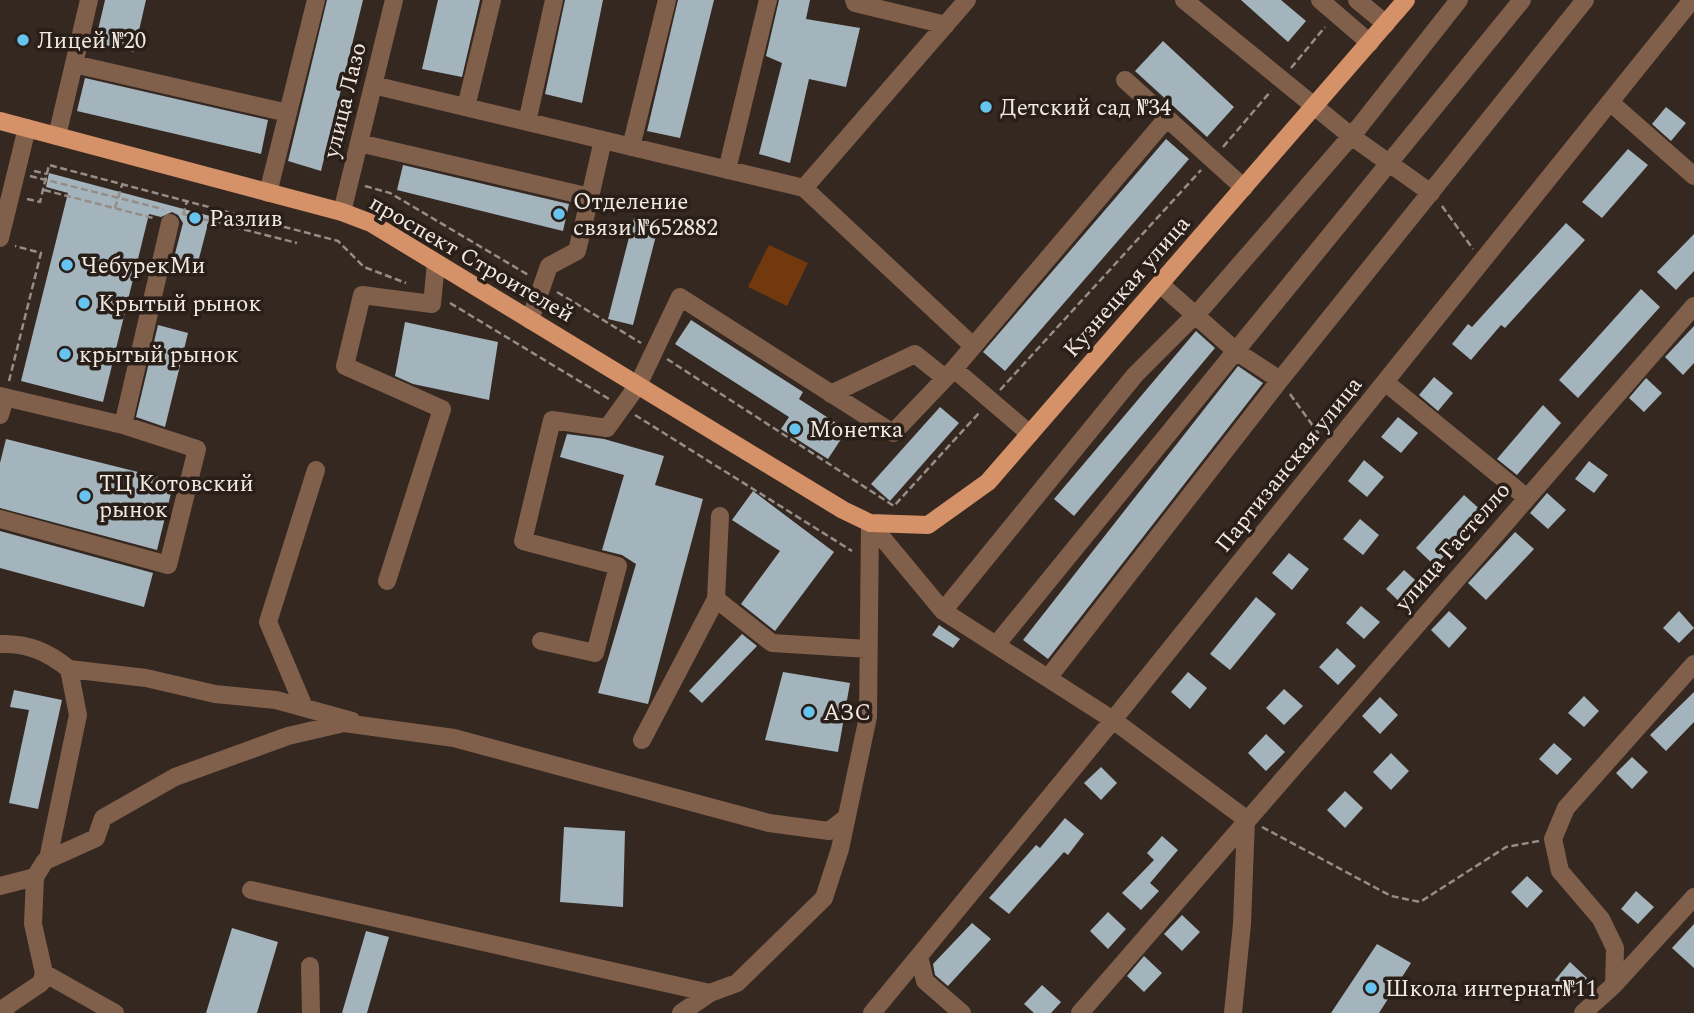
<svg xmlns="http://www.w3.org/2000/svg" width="1694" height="1013" font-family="Spectral,serif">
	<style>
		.green { fill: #71390d }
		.building { fill: #a4b4bd }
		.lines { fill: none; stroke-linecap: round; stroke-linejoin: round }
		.path { stroke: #978d87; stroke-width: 2.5; stroke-dasharray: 7 3.5; stroke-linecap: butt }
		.minor { stroke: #805f4b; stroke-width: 18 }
		.major { stroke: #d59167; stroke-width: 18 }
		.poi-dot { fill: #66c4ef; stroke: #2a1f18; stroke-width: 2.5 }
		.labels { text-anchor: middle; stroke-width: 7; stroke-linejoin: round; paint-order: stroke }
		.poi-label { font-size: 23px; fill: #f1e9e4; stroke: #2a1f18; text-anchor: start }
		.street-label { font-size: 23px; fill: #f1e9e4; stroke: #2a1f18 }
	</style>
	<rect width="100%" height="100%" fill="#342821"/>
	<path class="green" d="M769 245 808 263 787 306 748 287Z"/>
	<path class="building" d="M105 0H146L134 52 95 43Z
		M327 0H363L321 171 288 161Z
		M438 0H480L462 77 422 69Z
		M565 0H603L582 103 545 94Z
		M678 0H714L680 138 647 131Z
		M779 0H810L806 19 860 28 846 87 809 79 790 163 759 154 782 63 766 56Z
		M1241 0H1281L1306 21 1288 42Z
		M1163 41 1234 107 1207 137 1135 71Z
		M85 78 268 120 261 154 77 111Z
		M1666 107 1686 123 1671 141 1652 124Z
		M1166 139 1189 159 1005 371 983 352Z
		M1628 149 1648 165 1602 218 1582 202Z
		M403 165 569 204 563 231 397 190Z
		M49 173 210 216 195 274 171 269 183 223 178 215 172 212 161 217 149 214 103 402 21 381 68 193 46 187Z
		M634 218 659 224 633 325 608 319Z
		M1566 223 1585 240 1505 328 1501 325 1471 360 1452 344 1468 324 1472 327Z
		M1694 234V271L1676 290 1657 272Z
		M1641 289 1660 307 1578 398 1559 380Z
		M691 320 803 392 799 399 847 430 828 459 781 429 789 417 675 344Z
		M405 322 498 342 489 400 413 384 395 376Z
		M158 325 188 333 165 427 136 417Z
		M1694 326V363L1683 375 1665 357Z
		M1196 331 1215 348 1074 516 1054 499Z
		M1238 366 1263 383 1048 659 1023 640Z
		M1434 377 1453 393 1438 411 1419 395Z
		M1646 378 1662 393 1644 412 1629 398Z
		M1543 405 1561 423 1517 475 1497 459Z
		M940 407 959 423 890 501 871 484Z
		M1398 417 1418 433 1401 453 1381 437Z
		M567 434 604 439 664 456 655 485 703 499 648 704 598 693 636 564 622 555 602 550 624 475 560 457Z
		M6 439 174 481 157 550 0 508V463Z
		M1364 460 1384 477 1367 497 1348 481Z
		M1589 461 1608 475 1594 493 1575 479Z
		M753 491 834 552 775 631 741 604 780 551 732 520Z
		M1547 493 1566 510 1548 529 1530 513Z
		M1464 495 1483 512 1435 566 1416 548Z
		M1360 519 1379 535 1363 555 1343 539Z
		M0 531 153 573 144 607 0 568Z
		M1515 532 1534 549 1486 600 1468 583Z
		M1289 553 1309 569 1292 590 1272 573Z
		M1404 570 1423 587 1405 607 1386 589Z
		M1256 597 1276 614 1230 670 1210 654Z
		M1361 606 1380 622 1364 639 1346 623Z
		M1449 611 1467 628 1449 648 1431 630Z
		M1679 611 1694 628 1679 643 1663 628Z
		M939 625 960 639 953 648 932 635Z
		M742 634 757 646 702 703 689 691Z
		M1337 648 1356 666 1338 685 1319 667Z
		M783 672 850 683 838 752 765 740Z
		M1188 672 1207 688 1190 709 1171 692Z
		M1284 689 1303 706 1284 725 1266 708Z
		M14 690 62 700 38 809 9 803 29 710 10 707Z
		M1694 692V722L1666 751 1650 735Z
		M1584 696 1599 711 1584 727 1568 713Z
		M1380 697 1398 715 1380 734 1362 716Z
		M1266 734 1285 752 1266 771 1248 753Z
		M1554 743 1572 759 1557 775 1539 759Z
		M1391 753 1409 771 1391 790 1373 772Z
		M1632 757 1648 772 1632 789 1616 773Z
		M1101 767 1117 783 1101 800 1084 783Z
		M1345 791 1363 808 1345 828 1327 810Z
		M1065 818 1084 834 1068 855 1064 852 1009 914 989 898 1036 845 1040 848Z
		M564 827 625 831 623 907 560 902Z
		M1162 836 1178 850 1150 883 1159 891 1141 910 1122 893 1154 860 1147 853Z
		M1527 876 1543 891 1527 908 1511 892Z
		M1636 891 1654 907 1638 924 1621 909Z
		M1108 912 1126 929 1108 949 1090 931Z
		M1182 915 1200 932 1182 951 1164 934Z
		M972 923 991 939 948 986 935 975 933 964Z
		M1694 924V968L1672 948Z
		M232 928 278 942 257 1013H206Z
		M366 931 389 937 367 1013H342Z
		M1377 944 1411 963 1379 1013H1331Z
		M1144 956 1162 973 1144 992 1127 976Z
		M1570 962 1587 978 1572 995 1555 980Z
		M1042 985 1061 1002 1051 1013H1034L1024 1004Z"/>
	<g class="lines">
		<path class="path" d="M1291 68 1325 27
			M1223 147 1271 91
			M34 171 47 174
			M30 176 163 209
			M365 186 390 193 530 276
			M44 190 153 218
			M27 199 40 202 49 165 338 241 364 267 406 283
			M1442 206 1473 249
			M115 208 122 185
			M183 214 297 243
			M183 215 187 201
			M557 292 641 343
			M450 303 609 399
			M667 359 894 506 979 413
			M9 381 41 253 15 246
			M1000 390 1201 170
			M1290 394 1321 437
			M635 415 852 551
			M1262 827 1391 896 1420 902 1506 847 1539 841"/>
		<path class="minor" d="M854 0 855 3 946 25
			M1184 0 1351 136 1431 193
			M1320 0 1370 43
			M1357 0 1386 24
			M74 64 288 113
			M1125 80 1244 188
			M373 85 804 188 967 0
			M1610 102 1694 176
			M466 107 492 0
			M527 122 554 0
			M57 136 89 0
			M359 143 590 197 577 251 549 266 530 320
			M631 147 667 0
			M727 170 768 0
			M804 188 973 346
			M268 193 316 0
			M590 197 603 140
			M342 212 394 0
			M0 238 27 128
			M1160 284 1237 352 1280 380
			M954 369 1030 434
			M1385 382 1527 498
			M831 394 915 354 945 378
			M0 396 123 425 170 223
			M0 415 5 398
			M0 519 168 565 197 449 123 425
			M870 523 943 611 1113 720 1246 819
			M387 581 442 409 345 366 362 295 432 304 436 263
			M716 599 772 643 868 649
			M943 611 1135 375 1203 307 1359 127 1459 0
			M541 641 595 653 618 566 523 541 552 420 607 428 638 385 680 297 893 433 954 369 1167 118
			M0 644C28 643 48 652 69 669
			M996 645 1522 0
			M1048 678 1280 380 1585 0
			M304 707 268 622 316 470
			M642 740 716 599 720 516
			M48 859 78 715 69 669 146 678 215 694 276 700 352 721
			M0 886 35 877
			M251 890 710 993
			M310 966 311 1013
			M44 973 115 1013
			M1614 985 1615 948 1601 919 1560 871 1553 839 1566 808 1694 664
			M5 1013 7 1006 41 983 44 973 33 924 35 877 45 861 96 838 103 818 175 777 288 736 344 723 454 738 769 823 829 831 846 818
			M681 1013 710 993 737 983 824 898 840 849 868 717 870 523
			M872 1013 919 956
			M962 1013 925 981 919 956 1113 720 1692 0
			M1080 1013 1694 306
			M1233 1013 1242 924 1246 819
			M1583 1013 1614 985 1694 897"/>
		<path class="major" d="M0 121 342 212 371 223 843 510 870 523 928 525 988 482 1406 0"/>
	</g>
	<g class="poi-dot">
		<circle cx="23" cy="40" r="7"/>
		<circle cx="986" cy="107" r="7"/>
		<circle cx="559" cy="214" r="7"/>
		<circle cx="195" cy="218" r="7"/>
		<circle cx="67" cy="265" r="7"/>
		<circle cx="84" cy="303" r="7"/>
		<circle cx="65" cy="354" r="7"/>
		<circle cx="795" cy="429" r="7"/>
		<circle cx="85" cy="496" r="7"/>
		<circle cx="809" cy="712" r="7"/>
		<circle cx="1371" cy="988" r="7"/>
	</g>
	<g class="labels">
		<g class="poi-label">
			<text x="37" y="48">Лицей №20</text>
			<text x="1000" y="115">Детский сад №34</text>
			<text x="573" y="209">Отделение<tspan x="573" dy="26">связи №652882</tspan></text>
			<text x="209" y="226">Разлив</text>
			<text x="81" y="273">ЧебурекМи</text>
			<text x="98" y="311">Крытый рынок</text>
			<text x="79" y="362">крытый рынок</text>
			<text x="809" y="437">Монетка</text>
			<text x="99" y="491">ТЦ Котовский<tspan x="99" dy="26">рынок</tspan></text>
			<text x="823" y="720">АЗС</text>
			<text x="1385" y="996">Школа интернат№11</text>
		</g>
		<g class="street-label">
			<text transform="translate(344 100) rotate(-76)" y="8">улица Лазо</text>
			<text transform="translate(472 258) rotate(30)" y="8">проспект Строителей</text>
			<text transform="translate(1126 286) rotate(-49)" y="8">Кузнецкая улица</text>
			<text transform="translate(1288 464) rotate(-51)" y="8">Партизанская улица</text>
			<text transform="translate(1452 546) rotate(-49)" y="8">улица Гастелло</text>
		</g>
	</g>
</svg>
